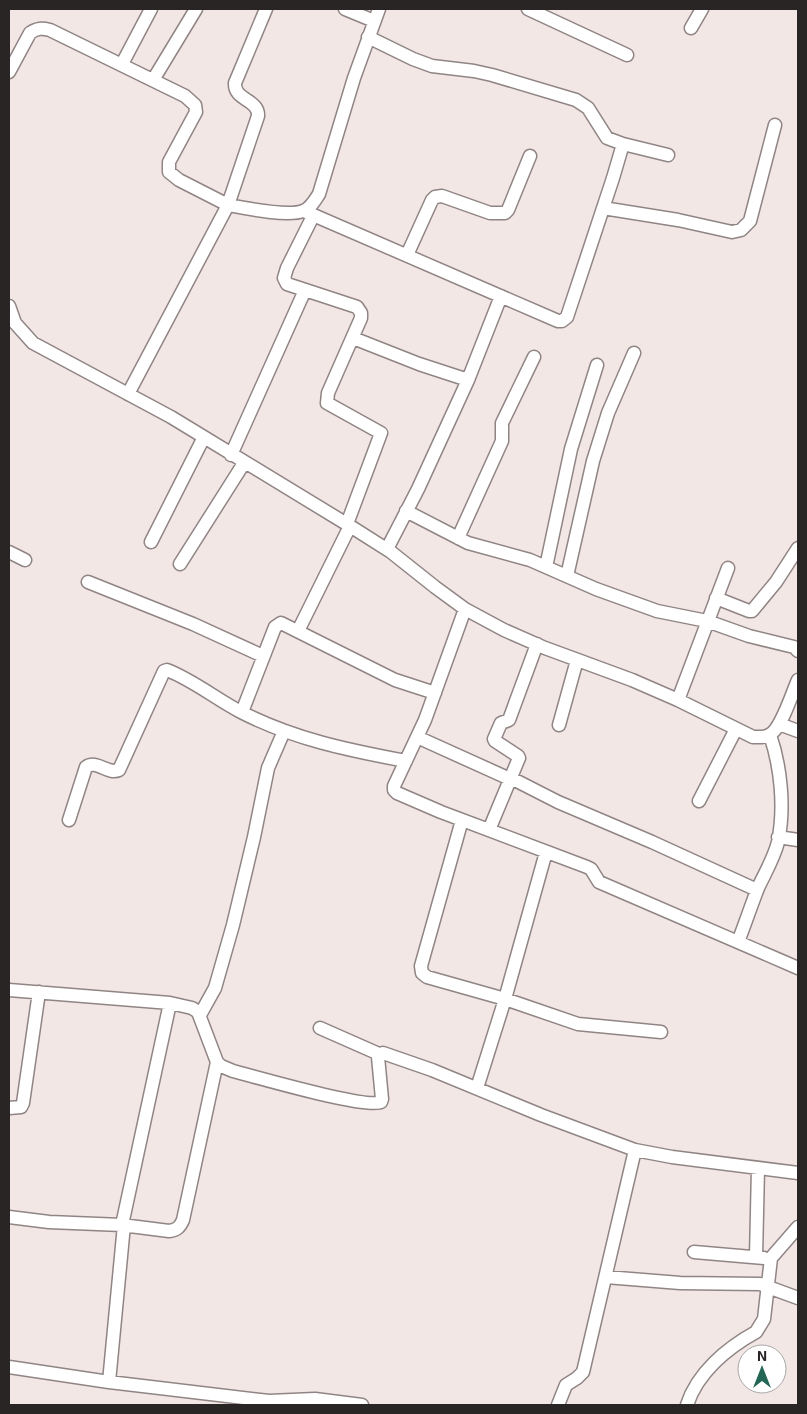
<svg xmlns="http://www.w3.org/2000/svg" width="807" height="1414" font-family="'Exo 2',sans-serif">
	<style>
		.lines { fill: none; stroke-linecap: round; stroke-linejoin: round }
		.minor-casing { stroke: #908584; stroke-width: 15 }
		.minor { stroke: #fff; stroke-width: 12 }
	</style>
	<rect width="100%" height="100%" fill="#f2e7e5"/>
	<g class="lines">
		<g class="minor-casing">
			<path id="minor" d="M345 9 374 21
				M528 9 627 55
				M691 28 702 9
				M122 64 151 9
				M9 72 30 33C37 28 42 28 50 30L185 96 195 105 196 112 169 162V172L179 180 228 205 258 116C259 99 234 101 235 83L266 9
				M153 80 196 9
				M623 144 668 155
				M603 208 678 220 732 232 741 230 750 221 775 125
				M304 211 558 321H562L567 317 613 178 623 144 607 138 588 108 576 100 492 75 474 71 432 66 413 59 368 37
				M313 216 287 268 284 278 287 284 357 307 361 313V318L328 393 327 403 381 433 347 524
				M407 255 432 200 435 197 442 196 490 213H505L508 210 530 156
				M9 306 15 323 33 343 171 417 350 526 391 552 435 587 465 609 504 630 545 648 632 680 678 700 753 737C759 737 763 738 769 735 781 730 792 693 798 680
				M353 338 419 364 468 380
				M128 394 228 205C244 208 288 217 303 211 310 209 315 200 319 194L354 78 379 9
				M231 455 305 290
				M406 511 468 543 530 560 596 589 657 611 707 621 749 636 794 647 798 651
				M458 538 502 441V423L534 357
				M151 542 204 437
				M387 549 418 489 468 380 501 296
				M9 552 25 560
				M180 564 244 463
				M546 567 571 449 597 365
				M567 576 593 461 608 413 634 353
				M88 582 193 624 263 656
				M716 598 749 611H752L776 582 798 548
				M465 609 425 720 394 786V790L397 793 441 812 587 867 591 869 599 882 798 968
				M298 631 350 526
				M678 700 728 568
				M242 712 275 627 281 623 395 680 435 693
				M779 724 798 731
				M559 725 577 660
				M417 737 510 779
				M511 778 558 802 652 842 757 890
				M699 801 736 729
				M69 820 86 767C97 759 107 775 119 770L164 671 167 670C193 680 216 699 241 712 294 739 347 750 406 761
				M462 820 421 966 422 973 427 977 505 999 578 1024 661 1032
				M489 830 519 758 518 756 495 741 494 739 501 723 509 720 537 644
				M778 837 798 840
				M738 942C745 924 751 906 758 888 765 873 774 858 778 842 785 808 781 767 770 735
				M9 990 170 1003 192 1008 198 1012 217 1062 221 1066 233 1071C257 1077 365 1109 381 1102L382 1099 378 1057 383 1053 432 1070 541 1115 635 1150 672 1157 798 1173
				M200 1015 215 988 233 925 254 837 268 768 284 731
				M320 1028 379 1054
				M477 1088 505 999 546 852
				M9 1108 21 1107 23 1103 39 992
				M9 1217 49 1222 122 1225 169 1231C177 1230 180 1227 183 1220L217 1062
				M122 1225 170 1003
				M694 1252 764 1258
				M756 1257 758 1168
				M606 1277 680 1283 760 1284 798 1298
				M9 1367 109 1382 269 1401 315 1399 362 1405
				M109 1382 124 1225
				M558 1405 566 1385 577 1378 583 1372 635 1150
				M687 1405C697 1373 727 1348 756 1332L764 1319 771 1258 798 1227"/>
		</g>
		<use href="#minor" class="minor"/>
	</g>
	<rect width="807" height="1414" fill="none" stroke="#292525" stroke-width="20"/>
	<g transform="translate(762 1369)"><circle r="24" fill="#ffffff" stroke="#a9a8a8"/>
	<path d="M0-4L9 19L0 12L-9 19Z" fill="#236655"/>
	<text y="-8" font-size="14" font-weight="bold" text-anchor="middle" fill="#292525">N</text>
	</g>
</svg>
